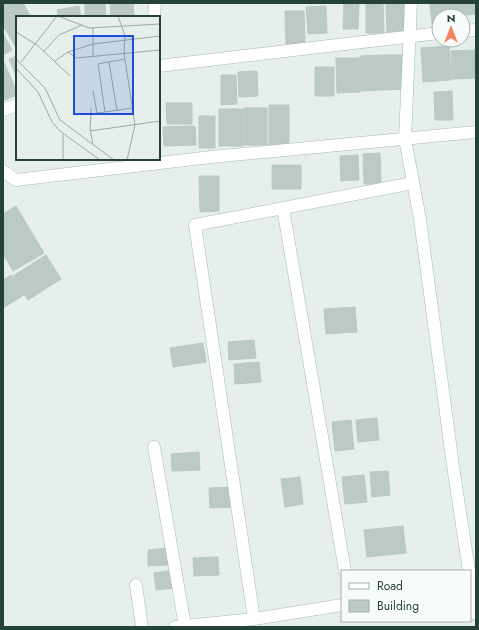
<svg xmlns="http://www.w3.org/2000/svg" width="479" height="630" font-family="Jost,sans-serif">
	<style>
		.building { fill: #bbcac4; stroke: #b8c9c2 }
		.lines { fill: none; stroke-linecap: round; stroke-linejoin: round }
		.street-casing { stroke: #a8b8b2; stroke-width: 13 }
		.secondary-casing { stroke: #a4bbb3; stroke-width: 13 }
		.street { stroke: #fff; stroke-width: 12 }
		.secondary { stroke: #fff; stroke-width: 12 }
		.inset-road { fill: none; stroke: #98aaa4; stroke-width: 1 }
		.view { fill: #1d4ed8; fill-opacity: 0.15; stroke: #1d4ed8; stroke-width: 2 }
		.inset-edge { fill: none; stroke: #24423a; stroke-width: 2 }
	</style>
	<rect width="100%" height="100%" fill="#e6efeb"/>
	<path class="building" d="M3 3H23L31 17H17V45L15 46 3 25Z
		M85 3H105L106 17H85Z
		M110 3H133L134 17H111Z
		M344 3H359L358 29H343Z
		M366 3H383L384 33H366Z
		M386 3H404L405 34H387Z
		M443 3H454L455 16H439V23L432 24 430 4Z
		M455 3H476V14L456 16Z
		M79 6 81 17H58L57 10Z
		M326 6 327 33 308 34 306 7Z
		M285 11H304L305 43 286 44Z
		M3 34 12 50 3 55Z
		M449 46 451 80 423 82 421 48Z
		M476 50V78L452 79 451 51Z
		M381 55 382 90 361 91 360 56Z
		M382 55H404L405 89 382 90Z
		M17 56V78L9 59Z
		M336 58H359L360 92 337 93Z
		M3 60 17 92V95L3 101Z
		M315 67H334V96H315Z
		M257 71 258 96 239 97 238 72Z
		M221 75H236L237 104 221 105Z
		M452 91 453 120H435L434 92Z
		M166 103H192V124H167Z
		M269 105H289V144L269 145Z
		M244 108H267V145H244Z
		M219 109H243V146H219Z
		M199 116H215V148H199Z
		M195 126 196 145 164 146 163 127Z
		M380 153 381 184H364L363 154Z
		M358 155 359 180 341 181 340 156Z
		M272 165H301V189H272Z
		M199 176H219V211L200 212Z
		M16 206 44 253 13 271 3 254V214Z
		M46 255 61 279 28 300 13 276Z
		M11 275 24 295 3 308V280Z
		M355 307 357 332 326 334 324 309Z
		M254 340 256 358 229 360 228 342Z
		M203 343 206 362 173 367 170 348Z
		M259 362 261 382 235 384 234 364Z
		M377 418 379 440 358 442 356 420Z
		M351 420 354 449 335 451 332 422Z
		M199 452 200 470 172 471 171 454Z
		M388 471 390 495 372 497 370 472Z
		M364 475 367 502 345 504 342 477Z
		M300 477 303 504 285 507 281 479Z
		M233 487 234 507 210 508 209 488Z
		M403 526 406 553 367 557 364 530Z
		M167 548 168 565 148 566V550Z
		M218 557 219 575 194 576 193 558Z
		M174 570 176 588 156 590 154 573Z"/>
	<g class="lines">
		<g class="street-casing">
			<path id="street" d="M154 17 155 3
				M463 31 476 30
				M159 66 439 33
				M3 110 17 105
				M3 171 16 180 211 157 476 132
				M283 208 345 571
				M154 447 185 626
				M136 585 142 627
				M342 605 254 619 195 225 413 183
				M175 627 254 619"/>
		</g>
		<g class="secondary-casing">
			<path id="secondary" d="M411 3 405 139 420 219 453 466 469 571
				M470 576 476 614"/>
		</g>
		<use href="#street" class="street"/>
		<use href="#secondary" class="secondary"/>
	</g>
	<g transform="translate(16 16)">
		<rect width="144" height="144" fill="#e6efeb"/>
		<path class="inset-road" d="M42 0 73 12 144 8M102 0 109 20 108 37 119 109 111 144M77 12V40M0 16 21 29 54 60M28 35 43 19 66 9M52 36 60 42 144 34M0 43 29 72 44 104 98 144M109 43 82 48 89 96 116 92M39 45 52 36 77 28 144 20M5 46 41 0M93 46 101 95M0 52 22 76 36 106 44 115 84 144M77 75 81 97M75 92V98L89 96M75 98 74 113 77 128M74 115 144 105M47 118V144"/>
		<path class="view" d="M58 20H117V98H58Z"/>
		<rect width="144" height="144" class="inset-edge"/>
	</g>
	<rect width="479" height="630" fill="none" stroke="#24423a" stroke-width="8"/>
	<rect x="341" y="570" width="130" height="52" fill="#f7fbf9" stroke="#a3b1ad"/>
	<rect x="349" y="583" width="20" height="6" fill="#ffffff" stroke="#a3b1ad"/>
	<text x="377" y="590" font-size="12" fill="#24423a">Road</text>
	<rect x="349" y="600" width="20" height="12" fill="#bbcac4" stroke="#a3b1ad"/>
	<text x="377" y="610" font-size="12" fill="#24423a">Building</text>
	<g transform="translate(451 28)"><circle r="19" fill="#f7fbf9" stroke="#a3b1ad"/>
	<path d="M0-3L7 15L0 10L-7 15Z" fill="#f4845f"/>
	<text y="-6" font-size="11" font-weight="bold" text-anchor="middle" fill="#24423a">N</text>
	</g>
</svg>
